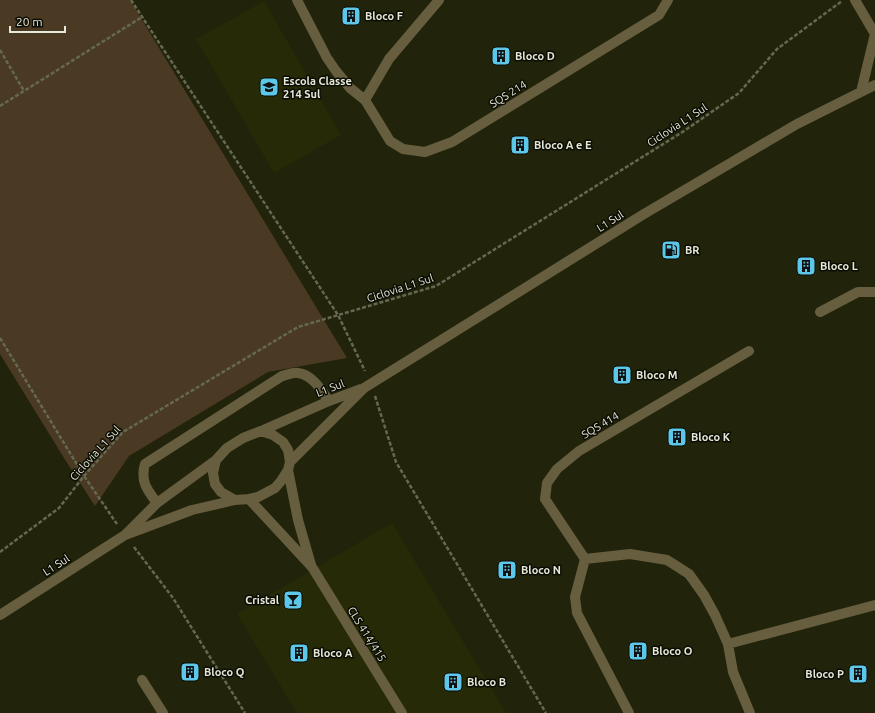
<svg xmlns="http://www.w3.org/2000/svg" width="875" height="713" font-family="Ubuntu,sans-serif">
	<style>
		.built { fill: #262a07 }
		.green { fill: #4a3923 }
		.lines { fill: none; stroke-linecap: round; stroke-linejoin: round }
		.path { stroke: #666952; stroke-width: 2.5; stroke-dasharray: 4 2; stroke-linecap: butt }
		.minor { stroke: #675e40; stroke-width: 10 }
		.labels { text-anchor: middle; stroke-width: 3; stroke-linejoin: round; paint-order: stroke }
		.poi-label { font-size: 11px; font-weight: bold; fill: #e6e9d9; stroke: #0b0c03; text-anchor: start }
		.street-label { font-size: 11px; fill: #e6e9d9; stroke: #0b0c03 }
	</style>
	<rect width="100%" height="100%" fill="#21240a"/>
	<path class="built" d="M264 1 341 135 274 173 196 39Z
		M392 523 506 713H297L237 614Z"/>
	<path class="green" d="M0 0H130L347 358 268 372 129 456 95 506 64 458 0 354Z"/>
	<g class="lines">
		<path class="path" d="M131 0 338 315 365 371
			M0 50 24 91
			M0 106 142 17
			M0 338 84 476 117 524
			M375 396 396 462 546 713
			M134 547 173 598 245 713
			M0 552 59 508 84 476 123 432 298 327 436 286 684 131 739 93 777 49 842 1"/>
		<path class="minor" d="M297 0 327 58 336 71 350 88 365 100 390 141 403 149 425 152 452 142 659 15 668 0
			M855 0 875 34
			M861 92 875 34
			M365 100 389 59 439 0
			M820 312 858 292H875
			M749 351 579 451 557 469 547 483 545 499 585 559 630 554 667 560 689 574 704 595 715 615 728 644 733 672 750 713
			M261 431 329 401 361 389
			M290 462 364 388 644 214 797 124 875 85
			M288 470 298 520 311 565
			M249 499 312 567 402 713
			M157 503C147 490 140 481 145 464L282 376C287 375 293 372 298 373 313 375 321 390 329 401
			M125 535 157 503 216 460 227 448 243 438 261 431 273 435 283 442 288 450 290 462 288 470 281 481 275 488 258 497 249 499 235 500 221 492 215 484 213 473 216 460
			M585 559 575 597 577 613 629 713
			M0 615 125 535 192 510 235 500
			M728 644 875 605
			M142 680 163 713"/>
	</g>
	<defs>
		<g id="building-square" transform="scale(1)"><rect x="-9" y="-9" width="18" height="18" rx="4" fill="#5cc7e8" stroke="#0b0c03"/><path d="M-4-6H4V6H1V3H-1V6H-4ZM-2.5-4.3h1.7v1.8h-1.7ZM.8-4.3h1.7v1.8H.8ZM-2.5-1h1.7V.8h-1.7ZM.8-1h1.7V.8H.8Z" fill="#111"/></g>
		<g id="school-square" transform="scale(1)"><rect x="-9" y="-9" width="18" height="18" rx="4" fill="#5cc7e8" stroke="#0b0c03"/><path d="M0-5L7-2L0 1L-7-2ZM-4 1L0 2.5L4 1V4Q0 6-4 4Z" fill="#111"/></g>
		<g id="fuel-square" transform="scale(1)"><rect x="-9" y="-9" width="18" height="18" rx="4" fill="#5cc7e8" stroke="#0b0c03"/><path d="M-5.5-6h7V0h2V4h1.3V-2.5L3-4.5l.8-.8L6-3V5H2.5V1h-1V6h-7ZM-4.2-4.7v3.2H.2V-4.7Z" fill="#111"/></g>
		<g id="bar-square" transform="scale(1)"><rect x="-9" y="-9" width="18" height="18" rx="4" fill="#5cc7e8" stroke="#0b0c03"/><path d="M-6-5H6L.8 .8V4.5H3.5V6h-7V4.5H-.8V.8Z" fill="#111"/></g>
	</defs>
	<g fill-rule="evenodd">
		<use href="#building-square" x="351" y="16"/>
		<use href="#building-square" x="501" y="56"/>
		<use href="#school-square" x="269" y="87"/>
		<use href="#building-square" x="520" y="145"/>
		<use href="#fuel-square" x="671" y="250"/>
		<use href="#building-square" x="806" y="266"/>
		<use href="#building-square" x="622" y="375"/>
		<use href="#building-square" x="677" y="437"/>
		<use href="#building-square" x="507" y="570"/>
		<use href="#bar-square" x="293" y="600"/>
		<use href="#building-square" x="638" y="651"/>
		<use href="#building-square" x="299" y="653"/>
		<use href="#building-square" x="190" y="672"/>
		<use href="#building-square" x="858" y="674"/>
		<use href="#building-square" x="453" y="682"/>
	</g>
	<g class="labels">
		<g class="poi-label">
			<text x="365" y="20">Bloco F</text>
			<text x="515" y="60">Bloco D</text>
			<text x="283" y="85">Escola Classe<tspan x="283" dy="13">214 Sul</tspan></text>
			<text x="534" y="149">Bloco A e E</text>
			<text x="685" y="254">BR</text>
			<text x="820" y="270">Bloco L</text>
			<text x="636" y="379">Bloco M</text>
			<text x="691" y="441">Bloco K</text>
			<text x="521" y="574">Bloco N</text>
			<text x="279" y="604" text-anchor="end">Cristal</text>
			<text x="652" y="655">Bloco O</text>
			<text x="313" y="657">Bloco A</text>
			<text x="204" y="676">Bloco Q</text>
			<text x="844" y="678" text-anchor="end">Bloco P</text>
			<text x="467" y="686">Bloco B</text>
		</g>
		<g class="street-label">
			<text transform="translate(508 94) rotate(-32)" y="4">SQS 214</text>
			<text transform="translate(677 125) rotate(-33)" y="4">Ciclovia L1 Sul</text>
			<text transform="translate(610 221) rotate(-32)" y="4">L1 Sul</text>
			<text transform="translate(400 288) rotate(-18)" y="4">Ciclovia L1 Sul</text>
			<text transform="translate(330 388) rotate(-21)" y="4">L1 Sul</text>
			<text transform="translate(600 425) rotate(-31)" y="4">SQS 414</text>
			<text transform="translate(95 453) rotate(-48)" y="4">Ciclovia L1 Sul</text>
			<text transform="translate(56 565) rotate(-33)" y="4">L1 Sul</text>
			<text transform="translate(367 634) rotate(58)" y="4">CLS 414/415</text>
		</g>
	</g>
	<path d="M10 26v6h55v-6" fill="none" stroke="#e6e9d9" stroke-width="2"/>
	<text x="16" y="26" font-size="12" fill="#e6e9d9" stroke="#0b0c03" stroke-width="3" paint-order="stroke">20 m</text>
</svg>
